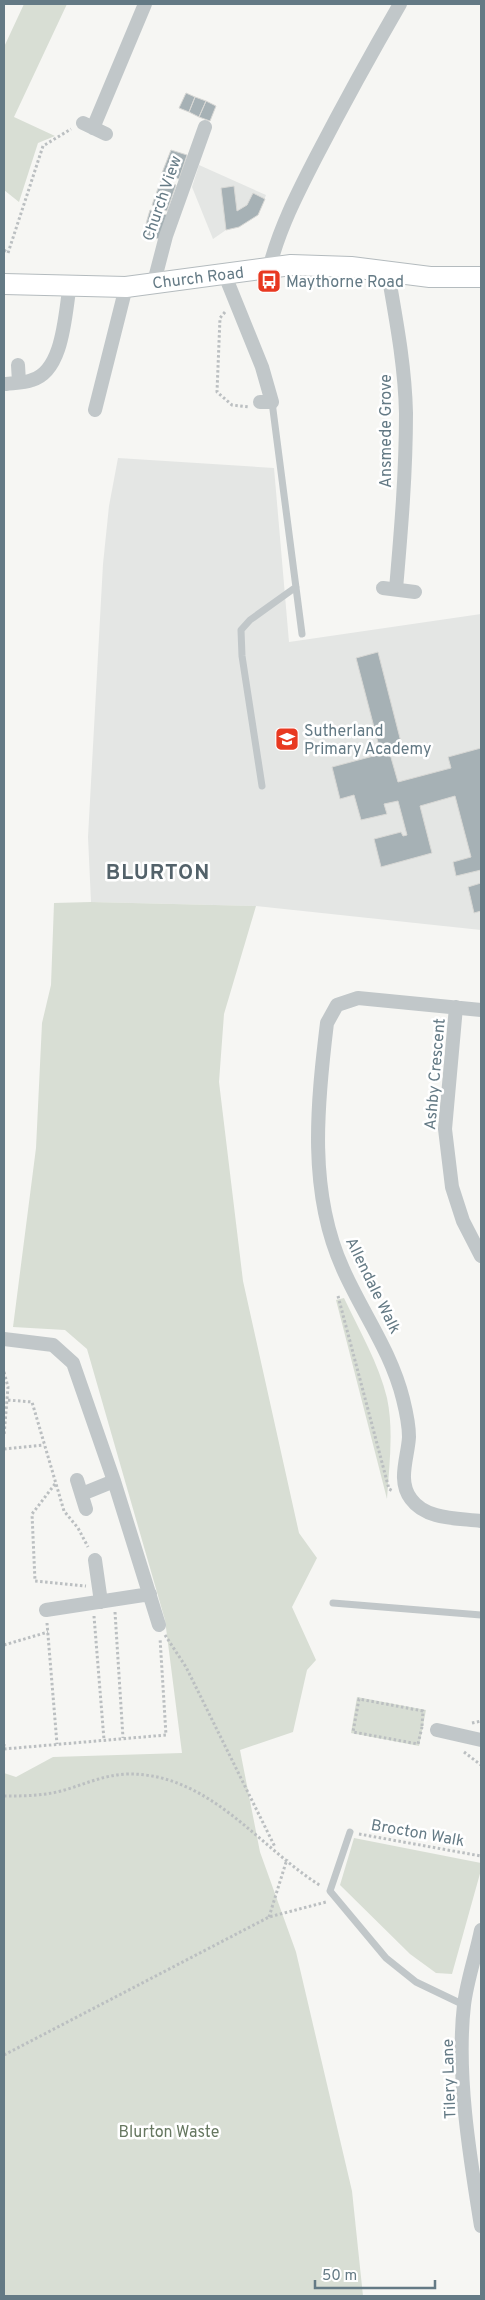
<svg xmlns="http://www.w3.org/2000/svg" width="485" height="2300" font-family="Overpass,sans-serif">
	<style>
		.built { fill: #e4e6e4 }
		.green { fill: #d8ded4 }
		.building { fill: #a6b1b5; stroke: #d8d8d5 }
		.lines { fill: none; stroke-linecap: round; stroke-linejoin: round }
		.secondary-casing { stroke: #b4bbbe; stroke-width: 22 }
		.path { stroke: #bbbfc1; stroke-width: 3; stroke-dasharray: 2.5 2.5; stroke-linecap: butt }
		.lane { stroke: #c1c7c9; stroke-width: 7 }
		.street { stroke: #c1c7c9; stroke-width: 14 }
		.secondary { stroke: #fff; stroke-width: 20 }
		.labels { text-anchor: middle; stroke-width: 5; stroke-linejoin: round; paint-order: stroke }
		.street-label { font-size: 16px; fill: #647a85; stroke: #fff }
		.poi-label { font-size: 16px; fill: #647a85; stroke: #fff; text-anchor: start }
		.park-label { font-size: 16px; fill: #667760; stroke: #fff }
		.district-label { font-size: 21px; font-weight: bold; letter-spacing: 1px; fill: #53626a; stroke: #fff }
	</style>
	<rect width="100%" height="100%" fill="#f6f6f3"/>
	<path class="built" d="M199 165 266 195 258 215 239 227 226 230 213 239 192 187Z
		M118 458 274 468 289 642 481 614V930L256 906 91 902 88 837 103 564 109 506Z"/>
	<path class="green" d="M24 4H67L14 117 55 136 38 143 19 202 4 190V47Z
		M91 902 256 906 224 1014 219 1082 243 1281 299 1533 317 1558 292 1607 316 1660 307 1670 293 1732 240 1750 260 1852 296 1952 352 2191 363 2296H4V1773L16 1777 53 1757 182 1753 165 1620 87 1349 65 1330 13 1327 36 1148 42 1023 51 985 54 903Z
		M344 1298C359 1330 379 1364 387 1398 394 1431 389 1466 387 1499L336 1300Z
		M357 1697 426 1710 419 1746 351 1733Z
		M354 1838 481 1863V1870L452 1974 436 1973 410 1954 340 1885Z"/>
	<path class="building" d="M186 93 195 97 189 112 179 108Z
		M195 97 206 101 199 117 189 112Z
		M206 101 216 106 210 121 199 117Z
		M171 150 187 155 179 179 162 173Z
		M161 180 176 185 167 211 152 205Z
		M234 186 237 211 247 205 253 193 265 199 258 215 239 227 226 230 221 188Z
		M150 210 167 215 159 239 143 234Z
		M378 652 403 750 390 754 398 782 451 768 448 757 481 748V873V870L456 876 453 862 471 857 455 796 420 806 432 853 381 867 374 839 401 832 403 836 407 835 398 801 384 804 387 814 361 820 354 795 340 799 332 767 381 754 356 658Z
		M481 883V911L474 913 468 887Z"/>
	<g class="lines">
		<g class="secondary-casing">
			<path id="secondary" d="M4 284 126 287 291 265 351 267 430 277H481"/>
		</g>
		<path class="path" d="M4 250 8 253 43 146 71 129
			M225 312 220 318 217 392 232 405 249 407
			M338 1296 389 1489 393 1491
			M4 1372 8 1387 4 1436
			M8 1400 32 1402 64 1511 78 1528 88 1547
			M4 1449 44 1445
			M55 1484 32 1514 35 1581 86 1586
			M115 1612 123 1738
			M94 1616 104 1740
			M47 1623 57 1744
			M165 1635 186 1667 275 1847
			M4 1645 48 1632
			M472 1723 481 1721
			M422 1726 423 1711 359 1699 353 1732 418 1744 422 1727
			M4 1744V1749L166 1735 160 1638
			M464 1752 481 1765
			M4 1796C23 1796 42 1796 61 1791 83 1785 103 1775 127 1774 210 1773 257 1846 321 1886
			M359 1834 481 1856
			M269 1917 287 1859
			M4 2055 269 1917 326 1902"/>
		<path class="lane" d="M272 402 302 634
			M262 786 242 656 241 630 250 620 296 587
			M333 1603 481 1615
			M350 1832 330 1891 386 1958 416 1982 464 2005"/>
		<path class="street" d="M83 123 106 134
			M93 128 145 4
			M269 269C279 229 297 194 316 157 343 105 371 54 400 4
			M224 273 262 367 272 402H260
			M388 273C396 319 405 366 406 413 406 472 401 531 396 589
			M154 282 166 236 205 127
			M18 365 19 382
			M6 384C14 383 24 383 32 380 64 371 65 312 70 284
			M95 410 126 287
			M383 588 415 592
			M456 1007 445 1129 452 1187 463 1221 481 1256
			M481 1010 358 998 337 1005 327 1023C317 1105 308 1192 343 1269 363 1314 391 1351 403 1399 406 1411 409 1424 409 1437 408 1457 397 1481 411 1499 426 1520 458 1518 481 1521
			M4 1339 53 1345 73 1363 114 1481 159 1625
			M77 1480 86 1509
			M82 1494 114 1481
			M95 1560 101 1602
			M46 1610 150 1594
			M437 1730 481 1740
			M481 1930C476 1955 467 1980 464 2005 456 2074 470 2158 481 2226"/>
		<use href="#secondary" class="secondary"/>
	</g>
	<defs>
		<g id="bus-square" transform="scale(1.25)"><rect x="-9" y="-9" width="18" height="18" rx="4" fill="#e83921" stroke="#fff"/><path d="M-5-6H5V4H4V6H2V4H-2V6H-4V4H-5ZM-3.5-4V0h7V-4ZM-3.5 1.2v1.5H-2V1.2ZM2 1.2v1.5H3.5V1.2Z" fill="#fff"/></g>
		<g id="school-square" transform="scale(1.25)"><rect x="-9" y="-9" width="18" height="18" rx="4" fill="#e83921" stroke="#fff"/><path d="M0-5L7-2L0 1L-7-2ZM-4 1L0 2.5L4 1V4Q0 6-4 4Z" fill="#fff"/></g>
	</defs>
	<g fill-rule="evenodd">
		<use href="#bus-square" x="269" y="281"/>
		<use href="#school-square" x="287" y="739"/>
	</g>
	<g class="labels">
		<g class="street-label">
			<text transform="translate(161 198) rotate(-71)" y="6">Church View</text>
			<text transform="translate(198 277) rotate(-7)" y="6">Church Road</text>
			<text transform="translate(385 431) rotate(-90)" y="6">Ansmede Grove</text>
			<text transform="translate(434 1074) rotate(-85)" y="6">Ashby Crescent</text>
			<text transform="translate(374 1285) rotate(64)" y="6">Allendale Walk</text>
			<text transform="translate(418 1832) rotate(10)" y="6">Brocton Walk</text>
			<text transform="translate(448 2079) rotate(-92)" y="6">Tilery Lane</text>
		</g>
		<g class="poi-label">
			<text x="286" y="287">Maythorne Road</text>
			<text x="304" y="736">Sutherland<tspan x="304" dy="18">Primary Academy</tspan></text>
		</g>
		<g class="park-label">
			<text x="169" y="2137">Blurton Waste</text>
		</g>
		<g class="district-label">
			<text x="158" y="879">BLURTON</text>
		</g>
	</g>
	<rect width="485" height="2300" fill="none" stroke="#647a85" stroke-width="10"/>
	<path d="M315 2280v8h120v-8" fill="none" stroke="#647a85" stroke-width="2.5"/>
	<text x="322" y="2280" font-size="15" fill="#647a85" stroke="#ffffff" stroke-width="4" paint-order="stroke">50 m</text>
</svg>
